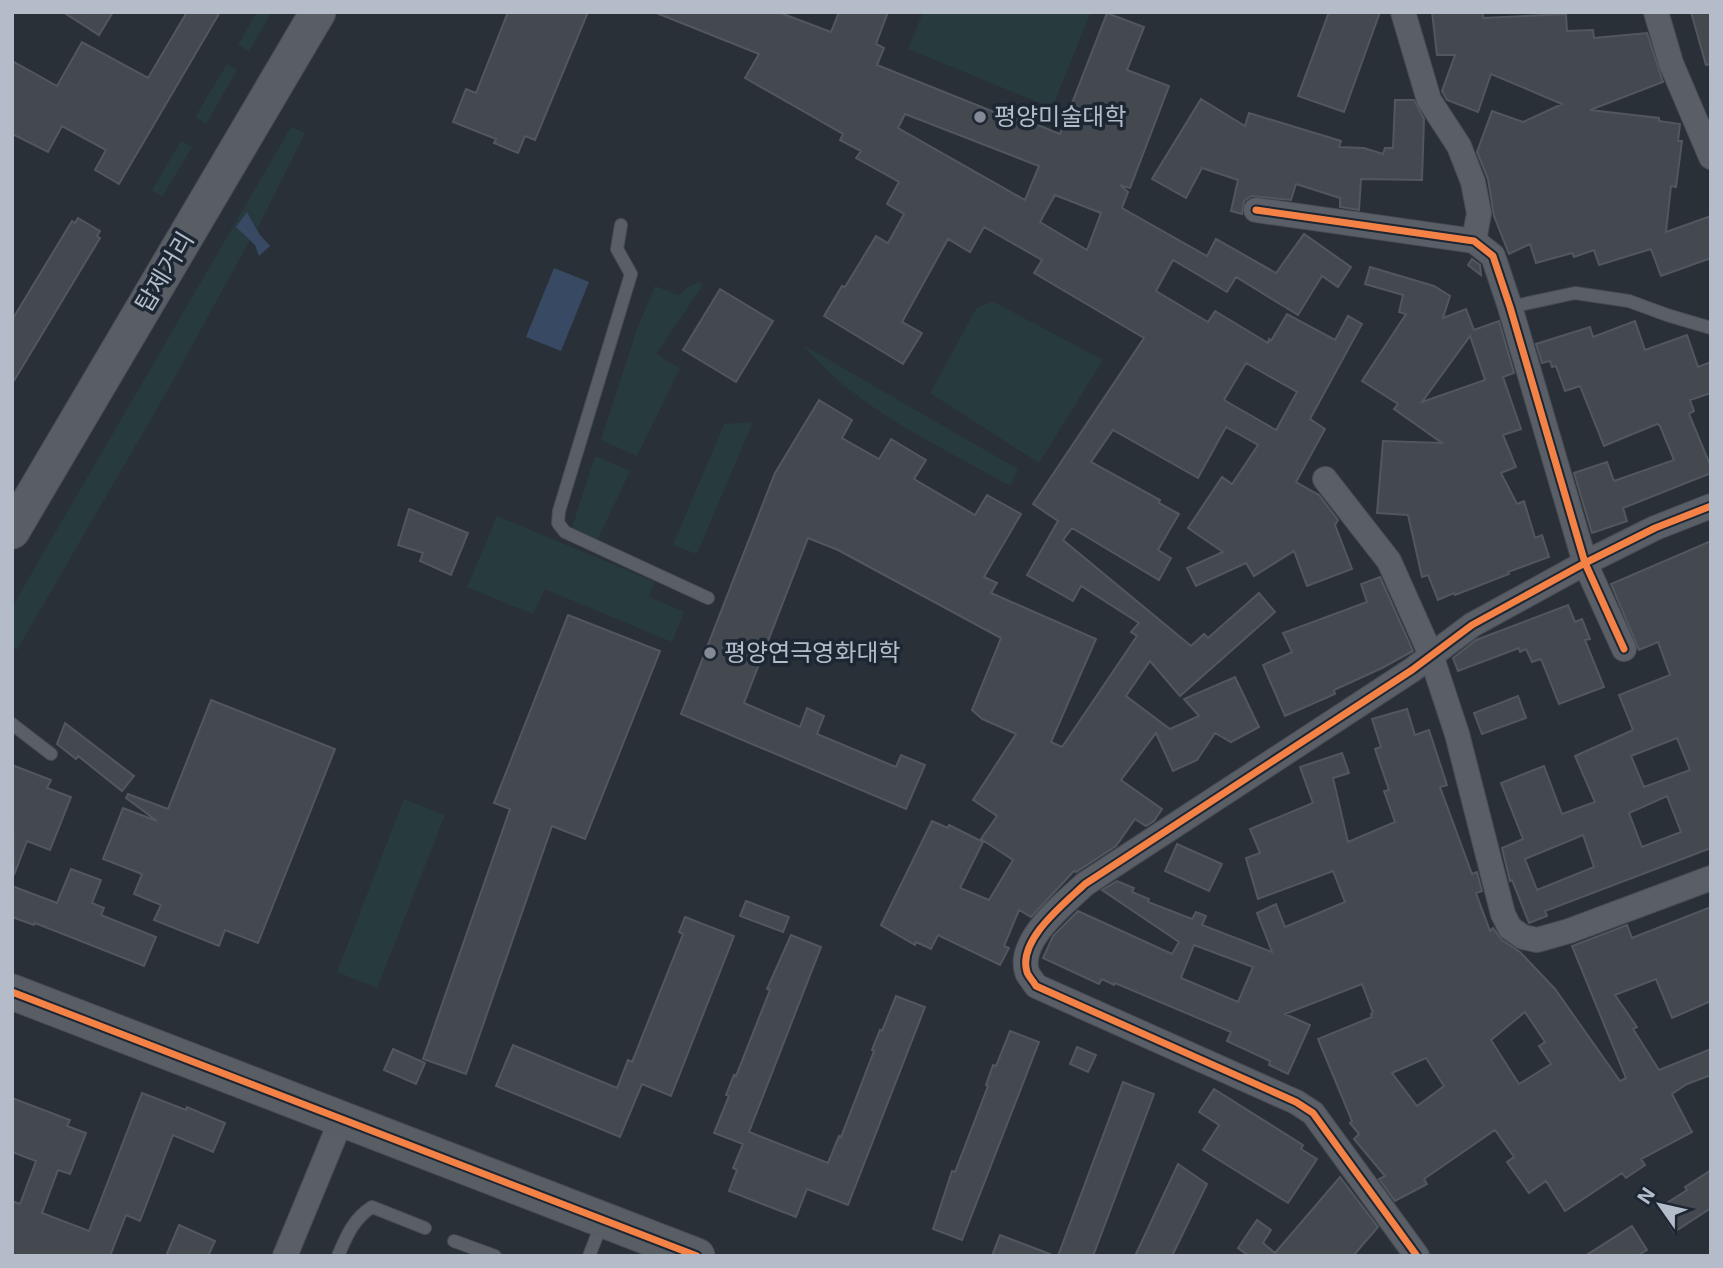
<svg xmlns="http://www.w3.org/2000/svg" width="1723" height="1268" font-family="Inter,'Noto Sans KR',sans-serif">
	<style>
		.green { fill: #273a3e }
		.water { fill: #384963 }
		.building { fill: #444950; stroke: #52575f; stroke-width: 2; fill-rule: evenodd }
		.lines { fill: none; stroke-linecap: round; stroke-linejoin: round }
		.lane-casing { stroke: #484c53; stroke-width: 14 }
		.street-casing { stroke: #484c53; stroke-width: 26 }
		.secondary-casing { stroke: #484c53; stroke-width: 37 }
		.lane { stroke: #5a5e66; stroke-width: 12 }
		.street { stroke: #5a5e66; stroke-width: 24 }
		.secondary { stroke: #595d64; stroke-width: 35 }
		.cycleway-casing { stroke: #1d2633; stroke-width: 11 }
		.cycleway { stroke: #f48246; stroke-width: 7 }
		.poi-dot { fill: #848b96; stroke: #1d2633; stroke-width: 2.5 }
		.labels { text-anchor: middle; stroke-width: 7; stroke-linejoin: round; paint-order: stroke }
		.poi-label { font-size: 24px; fill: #b4bcc9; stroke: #1d2633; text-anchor: start }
		.street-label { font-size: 24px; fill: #b4bcc9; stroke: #1d2633 }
	</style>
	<rect width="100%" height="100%" fill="#2a3038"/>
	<path class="green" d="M257 12H272L249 51 238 45Z
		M923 12H1091L1052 108 908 49Z
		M227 64 237 70 206 124 195 117Z
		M291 127 305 133 257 229 247 212 237 227 250 240 166 393 17 650 12 647V607Z
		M181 141 192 147 162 197 152 190Z
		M702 282 701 288 656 354 680 368 637 456 601 440 637 329 655 286 678 295 691 285Z
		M992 301 1103 360 1039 463 930 393 976 309Z
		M803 345 1018 469 1010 486C939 445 856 409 803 345Z
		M753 422 697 554 673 545 724 424Z
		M595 456 630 471 598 539 572 528Z
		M497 516 655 582 649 597 684 612 672 642 545 589 533 614 467 587Z
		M404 799 445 815 377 988 337 972Z"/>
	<path class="water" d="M247 212 260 235 270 246 259 256 255 245 236 227Z
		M554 268 589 282 561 351 526 337Z"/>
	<path class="building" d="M63 12H113L99 35Z
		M187 12H220L119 184 95 170 106 150 62 126 48 152 12 134V61L57 86 82 42 148 78Z
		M508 12H588L535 140 525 136 518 153 494 143 496 139 453 122 466 89 476 93Z
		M654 12H778L831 32 839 12H888L876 44 884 48 877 65 999 114 1001 110 1060 134 1107 13 1144 27 1127 70 1169 86 1130 188 1120 185 1128 192 1122 208 1207 256 1216 239 1276 273 1304 234 1351 267 1338 287 1322 276 1298 315 1236 277 1227 292 1173 260 1156 291 1208 322 1215 311 1268 343 1269 339 1271 341 1287 314 1335 340 1348 316 1362 324 1310 419 1325 429 1296 482 1319 495 1338 520 1335 525 1352 569 1307 586 1294 551 1254 576 1246 563 1196 586 1187 568 1223 552 1188 528 1222 477 1232 484 1258 445 1226 427 1198 478 1113 430 1091 462 1160 500 1159 503 1179 514 1158 550 1171 558 1159 580 1072 528 1063 540 1191 646 1204 634 1208 638 1259 593 1275 612 1180 696 1150 661 1126 696 1170 729 1199 716 1184 699 1235 677 1259 727 1231 742 1215 733 1197 760 1173 771 1156 733 1121 780 1162 809 1154 821 1146 826 1135 819 1116 846 1076 872 1074 871 1031 917 1019 910 1004 946 1009 948 1000 965 938 935 931 949 916 942 915 945 881 925 932 821 948 828 949 825 983 842 960 888 989 900 1013 860 981 839 997 816 973 800 1016 734 982 719 972 710 1001 638 838 550 808 538 744 703 800 727 807 708 824 716 817 734 896 767 901 755 925 765 906 809 681 714 775 473 819 400 852 420 842 438 879 459 891 439 926 460 914 479 975 515 987 495 1021 514 984 577 997 583 991 593 1096 639 1051 742 1062 747 1137 636 1131 632 1139 623 1081 586 1073 601 1027 575 1058 521 1033 504 1144 338 1034 273 1042 260 984 227 970 252 948 239 902 322 922 333 903 364 824 316 842 286 845 287 876 236 888 243 904 214 887 204 899 182 856 158 861 151 840 140 843 134 745 78 759 54ZM905 114 1039 166 1025 200 898 128ZM1055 195 1101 213 1087 250 1040 222ZM1246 363 1297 392 1276 430 1224 400Z
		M1329 12H1380L1344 112 1298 96Z
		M1432 12H1483V18L1566 14 1567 31 1593 30 1594 38 1647 33 1663 82 1590 110 1659 118V121L1680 124 1678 141H1682L1676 187 1671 186 1666 232 1711 216V258L1661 276 1651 249 1599 265 1594 250 1574 257 1572 253 1536 263 1530 244 1509 254 1494 216 1488 179 1477 152 1492 111 1523 122 1562 104 1491 74 1478 112 1447 100 1442 91 1455 55H1437Z
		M1691 12H1711V64L1706 65Z
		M1201 99 1245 126 1249 113 1341 141 1339 147 1364 148 1383 154 1385 148H1393L1395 100H1414L1424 119 1422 180 1361 179 1359 210 1340 207V198L1296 184 1291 200 1251 196 1244 201 1242 214 1231 211 1238 180 1202 168 1186 198 1152 179Z
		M78 218 100 231 97 236 100 238 12 384V320L72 221 75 223Z
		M1472 259 1480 265 1481 275 1468 265Z
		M1370 267 1434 286 1450 296 1443 318 1466 309 1474 330 1499 321 1514 373 1503 377 1521 429 1503 435 1516 467 1501 473 1517 504 1524 501 1535 538 1542 535 1549 557 1508 572 1509 574 1455 595 1454 593 1438 600 1428 575 1422 577 1408 515 1377 513 1383 441 1442 443 1394 409 1398 404 1362 381 1406 314 1399 312 1403 295 1365 284ZM1470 336 1485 380 1422 402Z
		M720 289 773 321 736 382 683 350Z
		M1635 321 1645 350 1687 335 1698 367 1711 362V393L1690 400 1694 411 1689 414 1711 467V473L1623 508 1627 521 1592 533 1574 473 1607 462 1614 481 1674 460 1660 426 1657 424 1604 446 1580 386 1565 391 1556 366 1552 367 1550 361 1542 363 1536 344 1590 327 1593 337Z
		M409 509 468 533 451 575 420 561 423 553 398 545Z
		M1711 541V848L1545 911 1547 916 1529 923 1512 880 1510 881 1502 848 1523 839 1501 783 1544 766 1562 814 1595 802 1575 756 1633 730 1619 695 1670 675 1658 642 1639 650 1611 584ZM1677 738 1690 770 1644 787 1631 756ZM1667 796 1681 832 1642 847 1629 813ZM1583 835 1594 867 1537 890 1525 859Z
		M1380 577 1413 651 1382 668 1334 690 1335 694 1285 716 1263 665 1292 652 1283 633 1367 602 1361 584Z
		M1568 605 1575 622 1582 619 1590 639 1585 640 1604 687 1559 704 1541 659 1532 662 1526 649 1520 652 1519 648 1458 671 1453 658 1476 640Z
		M568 615 660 651 585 839 552 826 466 1074 423 1059 510 809 494 803Z
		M1518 696 1526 718 1482 734 1474 713Z
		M211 700 335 749 258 943 225 930 219 946 154 920 161 905 134 894 142 874 103 859 123 808 157 821 126 798 128 794 168 809Z
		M1407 709 1415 735 1429 730 1447 785 1440 787 1472 874 1477 872 1482 891 1476 893 1490 931 1493 928 1502 940 1520 952 1555 989 1620 1081 1626 1078 1572 946 1627 925 1632 938 1711 907V1001L1672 1018 1656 979 1615 995 1637 1027 1633 1029 1659 1070 1711 1049V1075L1687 1084 1672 1094 1692 1132 1641 1159 1645 1165 1626 1178 1622 1173 1565 1211 1546 1181 1529 1193 1507 1162 1514 1157 1495 1130 1424 1179 1427 1184 1395 1201 1379 1179 1385 1176 1354 1139 1359 1134 1350 1123 1352 1121 1318 1039 1372 1017 1371 1014 1373 1013 1362 984 1285 1014 1310 1025 1288 1074 1269 1065 1270 1061 1227 1041 1231 1032 1115 983 1114 985 1102 979 1099 984 1043 958 1053 936 1078 911 1172 954 1179 942 1102 890 1117 881 1134 888 1132 892 1149 899 1148 902 1192 919 1196 912 1206 916 1202 925 1272 952 1257 913 1276 904 1285 927 1345 902 1333 871 1258 899 1246 858 1260 853 1250 829 1313 803 1300 767 1342 753 1349 773 1333 778 1348 842 1395 822 1384 791 1389 790 1375 749 1381 747 1372 719ZM1194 945 1253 967 1238 1002 1181 978ZM1525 1012 1545 1042 1539 1046 1551 1064 1519 1084 1491 1040ZM1426 1058 1444 1086 1417 1106 1392 1073Z
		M65 723 134 776 122 791 78 756 76 759 57 744Z
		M12 765 51 780 47 788 71 797 50 850 27 841 14 875Z
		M1177 844 1222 864 1209 891 1165 871Z
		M71 869 101 880 92 903 104 908 101 915 156 937 144 966 35 923 34 925 12 917V886L57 903Z
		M746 901 789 917 783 932 740 916Z
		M685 917 734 936 671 1096 642 1084 620 1137 496 1086 513 1045 617 1088 628 1060 632 1062 683 934 679 932Z
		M791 935 821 947 749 1132 828 1163 839 1136 841 1137 874 1051 872 1050 880 1030 882 1031 896 996 925 1007 848 1205 807 1189 796 1217 729 1191 737 1170 733 1168 743 1144 714 1133 729 1096 726 1095 734 1075 736 1076 770 990 767 989Z
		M1010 1031 1039 1042 962 1240 933 1229 952 1171 955 1172 988 1086 986 1085 993 1065 996 1066Z
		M1077 1047 1096 1055 1088 1072 1070 1064Z
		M393 1049 425 1063 416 1084 384 1070Z
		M1123 1082 1154 1094 1093 1256H1058Z
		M1214 1089 1303 1145 1301 1149 1317 1159 1288 1203 1203 1150 1219 1125 1199 1112Z
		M142 1093 186 1110 187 1107 225 1123 213 1152 173 1135 140 1221 126 1215 110 1256H12V1201L20 1204 36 1161 12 1152V1098L70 1120 67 1126 86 1133 70 1174 58 1170 42 1213 89 1231Z
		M1178 1164 1207 1184 1172 1256H1135Z
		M1711 1170V1208L1674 1232 1659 1208 1687 1190 1685 1187Z
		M1340 1177 1378 1227 1353 1256H1249L1238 1248 1257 1220 1271 1230 1263 1243 1275 1253Z
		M179 1225 215 1241 208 1256H166Z
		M1632 1226 1647 1250 1637 1256H1585Z
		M1000 1235 1050 1254V1256H992Z"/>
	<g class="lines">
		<g class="lane-casing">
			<path id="lane" d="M621 225 617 249 631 274 559 511 558 523 565 532 708 598
				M1510 307 1575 293 1629 301 1667 315 1711 328
				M12 724 51 754
				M454 1241 495 1256
				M338 1256C346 1237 353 1219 372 1207L425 1228
				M589 1256 602 1223"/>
		</g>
		<g class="street-casing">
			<path id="street" d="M1403 12 1429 100 1459 146 1473 182 1479 213 1474 241
				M1656 12 1671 63 1711 157
				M1256 210 1474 241 1493 256 1510 307 1585 563 1624 649
				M1325 479 1389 561 1431 655 1457 734 1503 914 1510 928 1523 937 1537 940 1569 931 1711 878
				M285 1256 342 1118
				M1417 1256 1313 1113 1296 1102 1036 986C1034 982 1028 976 1027 972 1017 940 1065 903 1085 884L1412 670 1472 625 1585 563 1655 528 1711 506"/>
		</g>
		<g class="secondary-casing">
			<path id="secondary" d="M12 531 318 12
				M12 992 697 1256"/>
		</g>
		<use href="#lane" class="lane"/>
		<use href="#street" class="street"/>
		<use href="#secondary" class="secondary"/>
		<g class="cycleway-casing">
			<path id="cycleway" d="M1256 210 1474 241 1493 256 1510 307 1585 563 1624 649
				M12 992 697 1256
				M1417 1256 1313 1113 1296 1102 1036 986C1034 982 1028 976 1027 972 1017 940 1065 903 1085 884L1412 670 1472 625 1585 563 1655 528 1711 506"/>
		</g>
		<use href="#cycleway" class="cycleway"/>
	</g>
	<g class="poi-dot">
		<circle cx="980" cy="117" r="7"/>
		<circle cx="710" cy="653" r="7"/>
	</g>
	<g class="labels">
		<g class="poi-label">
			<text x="994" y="125">평양미술대학</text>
			<text x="724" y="661">평양연극영화대학</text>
		</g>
		<g class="street-label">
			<text transform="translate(165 272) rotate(-59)" y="8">탑제거리</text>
		</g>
	</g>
	<rect width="1723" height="1268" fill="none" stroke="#b4bcc9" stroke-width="28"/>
	<g transform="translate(1660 1205) rotate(304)" stroke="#1d2633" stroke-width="5" paint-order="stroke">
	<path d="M0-5L12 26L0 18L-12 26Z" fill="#b4bcc9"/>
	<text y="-10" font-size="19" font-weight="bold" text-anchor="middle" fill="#b4bcc9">N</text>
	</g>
</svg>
